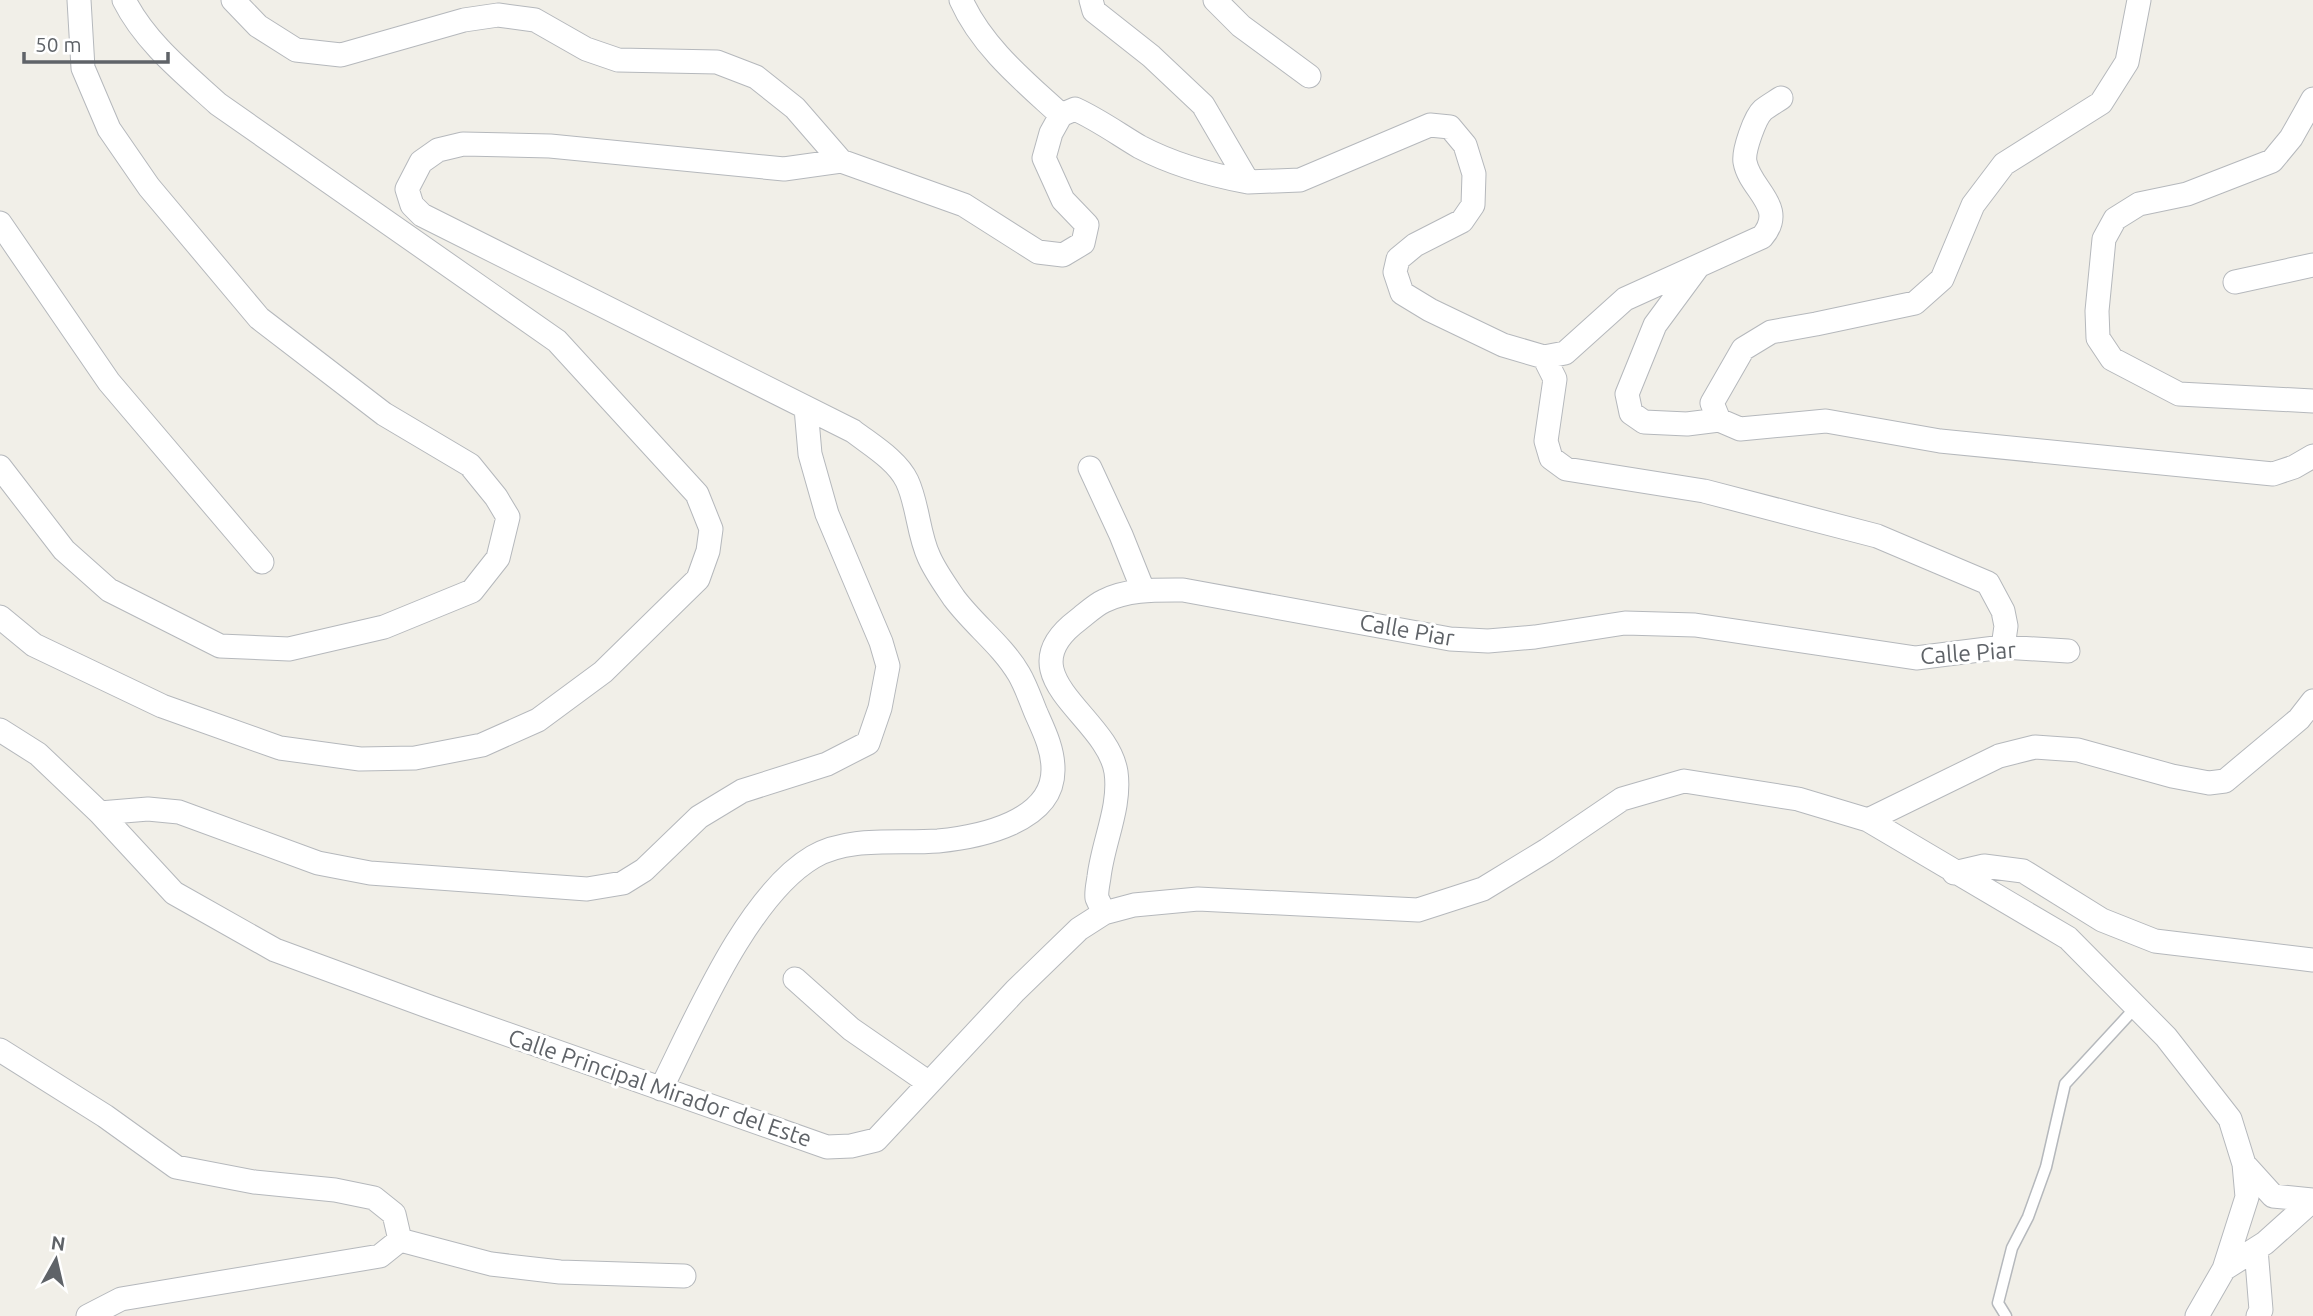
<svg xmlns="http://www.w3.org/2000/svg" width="2313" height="1316" font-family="Ubuntu,sans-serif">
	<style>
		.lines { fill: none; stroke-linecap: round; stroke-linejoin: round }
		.lane-casing { stroke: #b5b8bc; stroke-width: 13 }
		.street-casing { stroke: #b5b8bc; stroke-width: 25 }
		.lane { stroke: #fff; stroke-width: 10 }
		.street { stroke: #fff; stroke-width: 23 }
		.labels { text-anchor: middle; stroke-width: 6; stroke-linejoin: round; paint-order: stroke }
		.street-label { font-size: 23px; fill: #5f6368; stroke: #fff }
	</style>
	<rect width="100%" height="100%" fill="#f1efe8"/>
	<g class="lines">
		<g class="lane-casing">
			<path id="lane" d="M2006 1316 1998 1303 2012 1248 2028 1217 2046 1167 2065 1084 2136 1007"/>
		</g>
		<g class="street-casing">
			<path id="street" d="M233 0 258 26 296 50 341 55 464 20 498 15 535 20 586 49 618 60 717 62 756 77 795 108 841 161 784 169 550 146 463 144 438 150 421 162 407 189 412 205 422 215 853 431C871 445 897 460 907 481 918 504 918 534 929 557 935 571 946 586 954 598 974 625 1002 645 1019 674 1026 686 1031 701 1036 713 1044 731 1053 749 1053 769 1054 822 979 837 938 841 898 844 849 836 813 857 747 896 695 1021 661 1089
				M961 0C982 47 1024 81 1061 115
				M1215 0 1241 26 1309 76
				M2139 0 2127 62 2101 103 2004 164 1973 205 1942 279 1915 303 1816 324 1771 332 1743 349 1712 403 1719 420 1740 429 1826 421 1940 441 2273 474 2294 467 2313 456
				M2313 99 2291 138 2272 161 2187 194 2139 204 2115 219 2104 239 2097 311 2098 338 2112 359 2179 394 2313 401
				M841 161 964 205 1038 252 1063 255 1083 243 1087 225 1063 200 1044 158 1051 133 1061 115 1075 109C1099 120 1118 134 1140 147 1174 165 1211 175 1248 182L1203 105 1151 56 1094 11 1091 0
				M1248 182 1300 180 1430 125 1450 127 1465 145 1474 174 1473 205 1462 221 1415 245 1398 259 1395 272 1402 293 1430 310 1503 345 1544 357 1565 353 1625 299 1762 237C1788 207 1750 190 1745 162 1743 151 1755 117 1763 110 1768 106 1775 102 1781 98
				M0 223 109 382 262 562
				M1697 268 1655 325 1627 394 1631 413 1644 422 1687 424 1719 420
				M2235 282 2313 265
				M1544 357 1555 379 1546 441 1551 458 1566 469 1704 491 1877 536 1988 583 2003 611 2006 626 2003 647
				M0 467 64 550 109 590 220 646 289 649 384 627 472 591 498 558 508 517 496 497 470 465 384 414 259 318 149 187 109 129 83 68 79 0
				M1090 468 1121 535 1143 590
				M0 617 34 645 162 706 280 748 360 759 415 758 482 745 538 720 603 672 698 579 708 551 711 529 697 494 557 341 218 104C184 73 145 42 124 0
				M0 730 38 754 100 813 174 893 275 950 430 1007 827 1147 851 1146 876 1140 1015 991 1079 929 1104 913 1134 905 1198 899 1418 910 1483 889 1547 850 1622 799 1684 781 1798 799 1868 820 2068 938 2166 1037 2230 1119 2244 1164 2247 1197 2224 1269 2197 1316
				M100 813 148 809 179 812 318 863 370 873 587 889 623 883 644 870 699 817 742 791 827 764 868 743 880 708 888 666 881 642 827 514 810 454 806 408
				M1868 820 1999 756 2035 747 2078 750 2172 776 2209 783 2225 781 2299 719 2313 701
				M1954 873 1984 866 2023 871 2102 920 2155 941 2313 960
				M1104 913C1102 908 1099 903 1097 898 1096 892 1098 884 1099 877 1103 842 1121 807 1116 772 1107 715 1003 676 1078 620 1086 614 1095 605 1104 601 1128 589 1156 590 1183 590L1450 639 1488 641 1535 637 1625 623 1695 625 1916 658 2003 647 2068 651
				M795 979 851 1029 929 1083
				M0 1050 105 1116 176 1167 254 1182 335 1190 374 1198 394 1214 400 1240
				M2244 1164 2273 1196 2313 1200
				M400 1240 491 1264 560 1272 684 1276
				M2256 1249 2261 1310 2258 1316
				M2224 1269 2265 1243 2313 1200
				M88 1316 121 1299 380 1256 400 1240"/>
		</g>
		<use href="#lane" class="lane"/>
		<use href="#street" class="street"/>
	</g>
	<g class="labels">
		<g class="street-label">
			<text transform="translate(1407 630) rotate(10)" y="8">Calle Piar</text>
			<text transform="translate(1968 653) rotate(-4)" y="8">Calle Piar</text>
			<text transform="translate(660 1088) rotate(19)" y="8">Calle Principal Mirador del Este</text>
		</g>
	</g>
	<g transform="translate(56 1260) rotate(8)" stroke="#ffffff" stroke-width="5" paint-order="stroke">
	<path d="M0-5L12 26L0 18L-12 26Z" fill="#5f6368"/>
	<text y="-10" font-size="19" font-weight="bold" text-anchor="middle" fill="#5f6368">N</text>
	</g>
	<path d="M24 52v10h144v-10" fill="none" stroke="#5f6368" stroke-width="3.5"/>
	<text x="35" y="52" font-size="21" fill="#5f6368" stroke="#ffffff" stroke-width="5" paint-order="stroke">50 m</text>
</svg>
